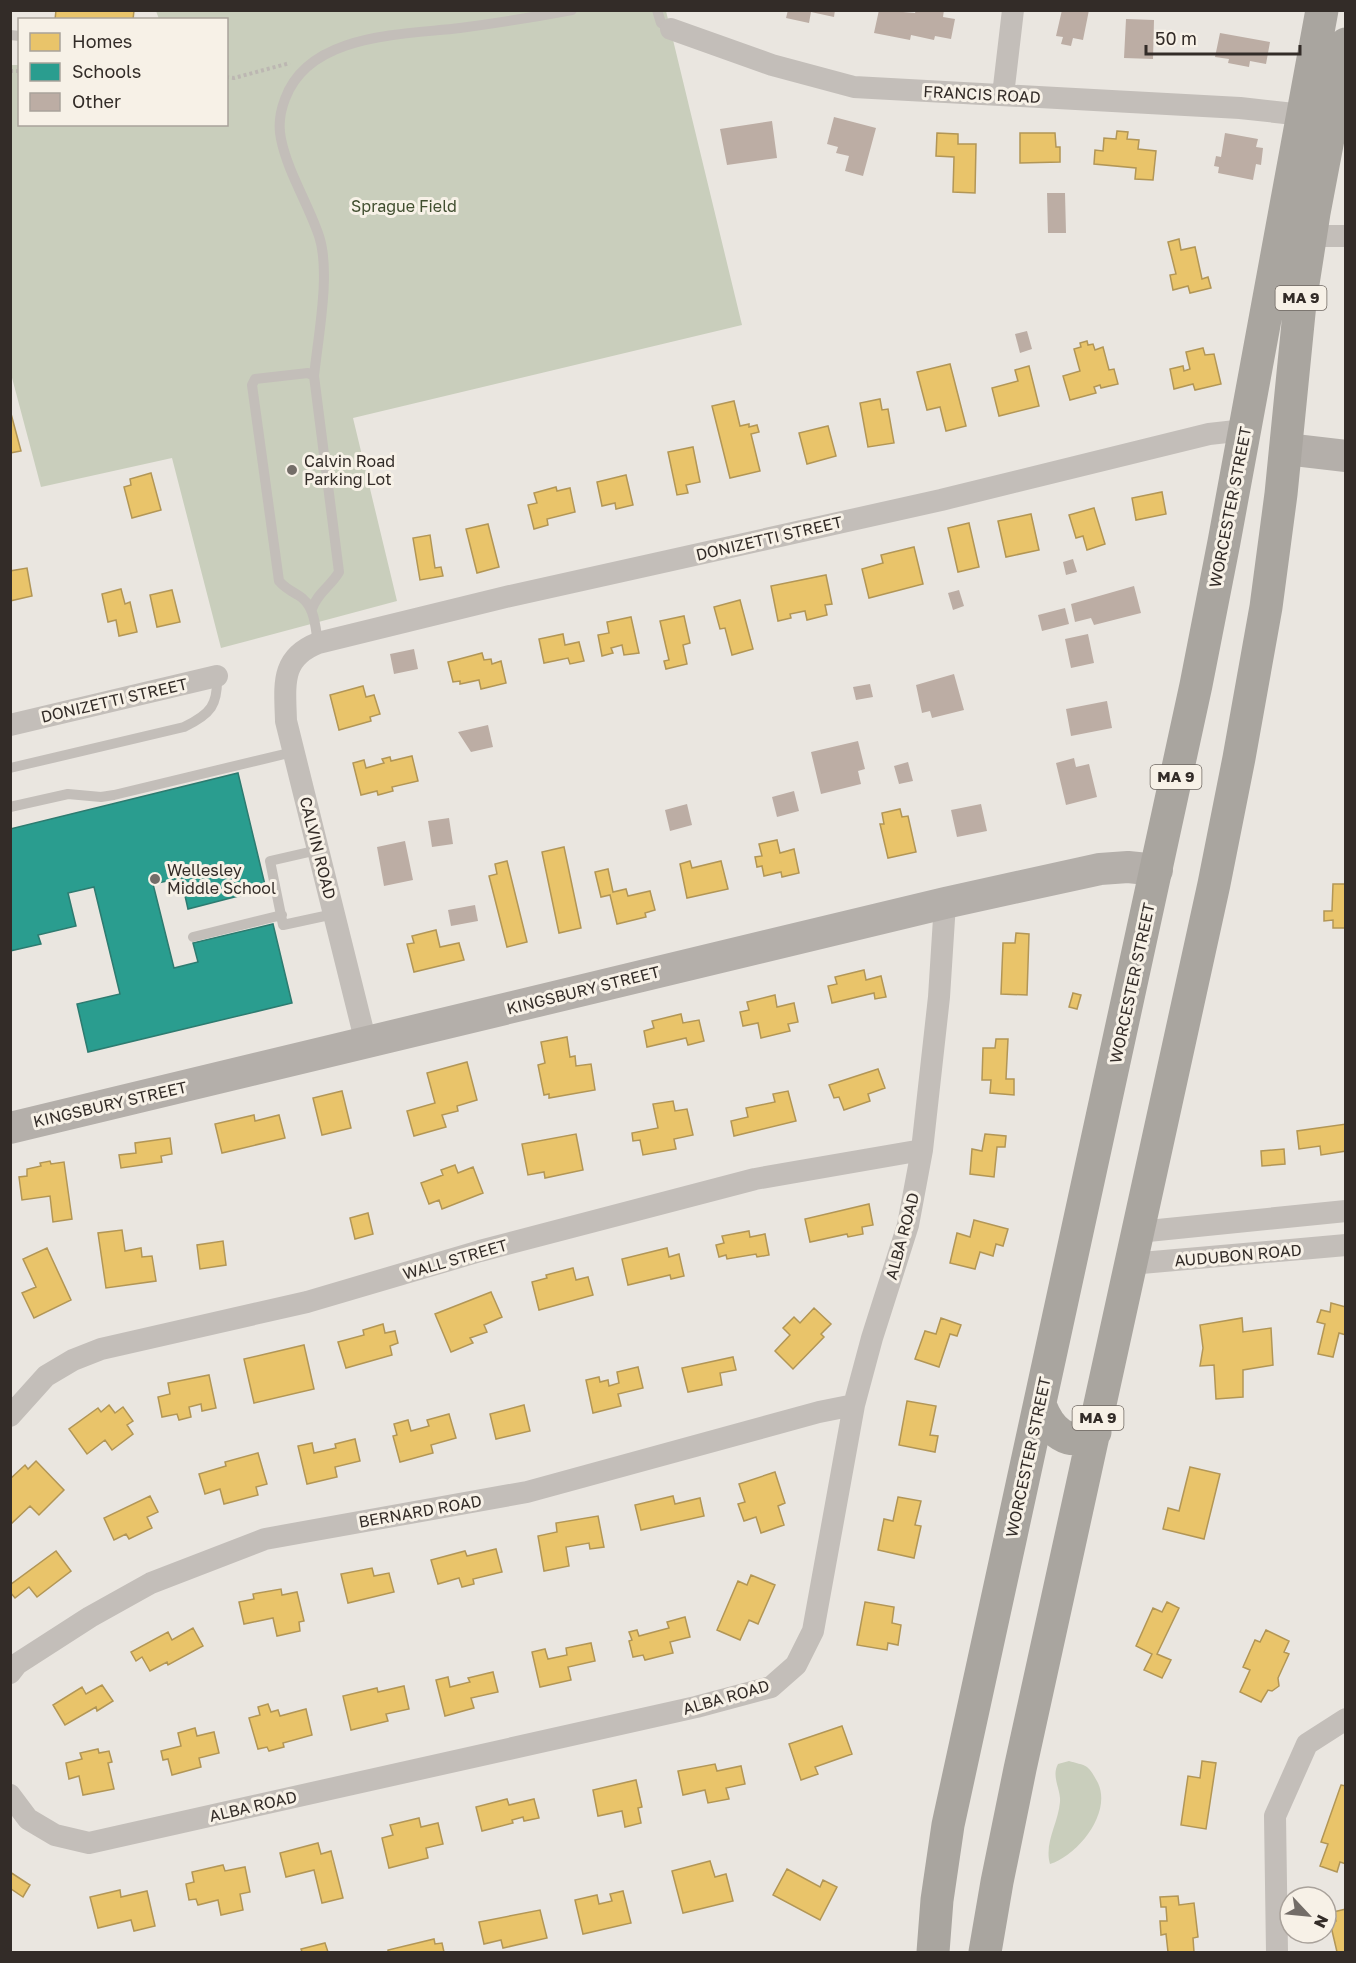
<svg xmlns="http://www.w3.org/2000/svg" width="1356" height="1963" font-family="'Golos Text',sans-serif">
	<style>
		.green { fill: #c9cebc }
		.homes { fill: #e9c46a; stroke: #b29656; stroke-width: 1.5 }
		.schools { fill: #2a9d8f; stroke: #2d7b70; stroke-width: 1.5 }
		.building { fill: #bcada4 }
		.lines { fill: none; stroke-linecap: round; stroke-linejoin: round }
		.path { stroke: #bcb7b2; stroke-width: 4; stroke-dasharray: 3 3; stroke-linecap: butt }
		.lane { stroke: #c3beb9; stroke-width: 10 }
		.street { stroke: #c3beb9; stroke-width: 22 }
		.secondary { stroke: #b4afaa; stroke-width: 32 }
		.highway { stroke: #a9a59f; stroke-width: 33 }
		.poi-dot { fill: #736d68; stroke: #f7f1e7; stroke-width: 2 }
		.labels { text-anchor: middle; stroke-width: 6; stroke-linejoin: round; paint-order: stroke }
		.shield { fill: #f7f1e7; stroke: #6e6761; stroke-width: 1.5 }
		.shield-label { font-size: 15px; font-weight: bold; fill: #332c28 }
		.street-label { font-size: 16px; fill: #332c28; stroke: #f7f1e7 }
		.park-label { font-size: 16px; fill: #404e2f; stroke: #f7f1e7 }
		.poi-label { font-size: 16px; fill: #332c28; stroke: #f7f1e7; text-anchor: start }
	</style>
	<rect width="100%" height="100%" fill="#eae6e0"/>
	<path class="green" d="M156 11H666L742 325 353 418 397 601 221 648 172 458 41 487 11 374 10 65H19L20 124H226V20L159 19Z
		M1069 1761C1075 1763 1083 1764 1087 1767 1092 1771 1095 1778 1098 1783 1112 1813 1078 1855 1050 1864 1044 1843 1058 1824 1060 1802 1061 1789 1051 1777 1058 1764Z"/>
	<path class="homes" d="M56 10H134L133 20H55Z
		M1117 131 1128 132 1127 139 1139 140 1138 149 1156 151 1153 180 1135 179 1136 168 1094 164 1095 150 1103 151 1104 138 1116 139Z
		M937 133 958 134V144H976L975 193 953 192 954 157 936 156Z
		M1020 133H1055L1056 147H1060V162L1020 163Z
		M1179 239 1181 250 1195 247 1202 279 1208 277 1211 288 1190 293 1188 286 1173 290 1170 275 1176 274 1168 242Z
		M1087 341 1088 345 1093 344 1095 350 1103 347 1109 370 1114 369 1118 384 1101 388 1100 385 1094 387 1096 393 1070 400 1063 376 1080 371 1074 349 1081 347 1080 343Z
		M1203 348 1205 355 1214 354 1221 384 1195 390 1193 384 1174 389 1170 369 1183 366 1184 371 1190 369 1186 352Z
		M950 364 966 426 946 431 940 407 927 410 917 372Z
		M1029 366 1039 406 999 416 992 388 1018 381 1015 370Z
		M880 399 882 410 888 409 894 443 868 447 860 403Z
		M734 401 740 426 749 424V427L757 425 759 432 751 434 760 471 730 478 712 406Z
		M10 410 21 451 10 453Z
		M828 426 836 456 807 464 799 433Z
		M693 447 700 482 686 485 688 493 677 495 668 452Z
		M151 473 161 510 132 518 124 487 131 485 130 479Z
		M626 475 633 505 616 509 615 503 602 506 597 482Z
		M556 487 557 491 570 488 575 512 547 519 548 525 534 529 528 505 537 503 534 493Z
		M1162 492 1166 514 1136 520 1132 498Z
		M1094 508 1105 544 1087 550 1083 536 1076 538 1069 515Z
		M1031 514 1039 550 1006 557 998 521Z
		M969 523 979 567 958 572 948 528Z
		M488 524 499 567 477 573 466 529Z
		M430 535 435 568 441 567 443 576 420 580 413 538Z
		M914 547 923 584 869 598 862 569 883 563 881 555Z
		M27 568 32 596 10 601V571Z
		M826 575 832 604 825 605 827 615 807 620 805 611 790 614 791 618 778 621 771 586Z
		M121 589 125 604 130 602 137 632 119 636 116 620 108 622 102 594Z
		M172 590 180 622 157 627 150 595Z
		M740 600 753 649 732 655 725 628 720 629 714 607Z
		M684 616 690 643 683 645 687 664 666 669 664 661 669 660 660 621Z
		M631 617 639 653 624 655 622 645 611 648 613 653 602 656 598 635 609 633 607 622Z
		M563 634 565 645 579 642 584 661 570 664 568 658 544 663 539 639Z
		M482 653 484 660 491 659 492 664 501 661 506 683 481 689 479 680 460 684V681L453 682 448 662Z
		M363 686 366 697 374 695 380 714 370 717 371 721 339 730 330 695Z
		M412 756 418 781 392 787 393 791 378 795 377 791 361 795 353 763 364 760 366 768 384 763 382 759 390 757 391 761Z
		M900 809 902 817 908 816 916 852 888 858 880 824H884L882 813Z
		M777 840 780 853 794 849 799 873 782 877 781 872 764 876 762 866 757 867 755 857 762 856 759 844Z
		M564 847 581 928 559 933 542 852Z
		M507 861 527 942 507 947 489 876 497 874 495 864Z
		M690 861 692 868 721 861 728 889 687 898 680 864Z
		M608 869 613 892 626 889 628 896 650 891 655 910 645 913 646 917 617 924 610 895 601 897 595 872Z
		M1333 884H1346V928H1333V920L1324 921V911H1332Z
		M436 930 440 947 459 943 464 960 414 972 407 944 414 943 412 936Z
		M1016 933 1029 934 1027 995 1001 994 1003 943H1015Z
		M864 970 866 980 881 976 886 997 875 999 874 993 832 1003 828 986 837 984 835 977Z
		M1073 993 1081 995 1077 1009 1069 1007Z
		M775 995 777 1007 794 1003 798 1022 788 1024 790 1031 761 1038 758 1023 743 1026 740 1012 749 1010 747 1002Z
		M681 1014 683 1023 699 1020 704 1041 688 1045 686 1038 647 1047 644 1031 654 1028 652 1021Z
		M567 1037 570 1057 575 1056 576 1066 591 1064 595 1090 549 1098V1094L544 1095 538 1065 545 1063 541 1042Z
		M996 1039H1008L1006 1079H1014V1095L990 1093 991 1080H982L983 1048H995Z
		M467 1062 477 1100 457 1106 458 1111 442 1115 446 1127 414 1136 407 1111 435 1103 427 1073Z
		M878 1069 885 1088 868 1094 870 1101 844 1110 839 1097 834 1098 829 1085Z
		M342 1091 351 1128 322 1135 313 1098Z
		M788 1091 796 1121 734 1136 731 1121 748 1117 746 1108 775 1102 773 1094Z
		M673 1101 675 1111 687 1109 693 1135 674 1139 676 1149 643 1155 640 1140 633 1141 632 1133 658 1128 653 1104Z
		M254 1115 255 1121 279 1115 285 1138 222 1153 215 1124Z
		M1346 1124V1151L1321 1155 1320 1146 1299 1149 1297 1131Z
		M576 1134 583 1170 545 1178 544 1172 528 1175 522 1144Z
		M985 1134 1006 1136 1005 1147H997L994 1177 970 1174 972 1149 982 1151Z
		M170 1138 172 1154 161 1156 162 1162 121 1168 119 1155 136 1153 135 1143Z
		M1284 1149 1285 1164 1262 1166 1261 1151Z
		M50 1161 51 1164 64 1162 72 1219 53 1222 50 1196 22 1200 19 1177 27 1176V1169L41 1166 40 1163Z
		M455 1165 458 1173 473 1167 483 1193 442 1209 439 1200 429 1204 421 1183 443 1175 441 1170Z
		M869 1204 873 1225 862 1227 863 1234 848 1237 847 1234 810 1242 805 1219Z
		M368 1213 373 1234 355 1239 350 1218Z
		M974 1220 1008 1229 1003 1246 996 1244 993 1256 980 1252 975 1269 950 1263 957 1233 970 1237Z
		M122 1230 125 1251 141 1248 142 1257 152 1256 156 1281 106 1288 98 1233Z
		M749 1231 750 1237 765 1234 769 1255 757 1257 756 1254 727 1259 726 1255 719 1257 716 1245 724 1243 722 1236Z
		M223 1241 226 1265 200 1269 197 1245Z
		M47 1248 71 1300 34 1318 22 1293 36 1287 23 1259Z
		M667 1248 669 1257 679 1254 684 1276 671 1279 670 1275 628 1285 622 1259Z
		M573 1268 576 1280 588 1277 593 1295 539 1310 532 1282 547 1278 546 1275Z
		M491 1292 502 1317 484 1325 487 1332 470 1338 473 1343 451 1352 435 1314Z
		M1331 1303 1346 1307V1335L1339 1333 1333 1357 1318 1354 1325 1324 1317 1322 1321 1310 1330 1312Z
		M814 1308 831 1324 821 1334 824 1337 793 1369 775 1351 790 1335 783 1328 794 1317 800 1323Z
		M941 1318 961 1325 957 1336 950 1334 939 1367 915 1359 925 1331 936 1334Z
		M1242 1318 1243 1332 1271 1328 1273 1365 1243 1370V1397L1216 1399 1214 1365 1200 1366 1203 1348 1200 1325Z
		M383 1324 385 1333 395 1331 398 1343 390 1346 392 1355 346 1368 338 1342 364 1335 363 1330Z
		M304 1345 314 1389 254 1403 244 1359Z
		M733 1357 736 1370 720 1373 722 1385 688 1392 682 1368Z
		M638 1367 643 1388 618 1394 621 1406 593 1413 586 1380 599 1377 600 1382 608 1380 609 1386 619 1383 617 1372Z
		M209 1375 216 1408 202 1411 201 1404 189 1407 191 1417 179 1420 177 1414 162 1417 158 1397 170 1394 168 1383Z
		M907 1401 936 1406 930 1435 938 1436 935 1452 899 1445Z
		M109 1405 115 1413 123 1407 133 1421 127 1425 133 1434 112 1450 105 1440 87 1454 69 1429 98 1408 101 1412Z
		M524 1405 530 1431 496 1439 490 1414Z
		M449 1414 456 1438 431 1445 433 1453 400 1462 393 1436 397 1435 394 1424 408 1420 411 1431 429 1426 427 1420Z
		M355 1439 360 1461 335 1467 337 1477 307 1484 298 1446 312 1443 314 1453 336 1448 335 1444Z
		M258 1453 267 1484 256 1487 258 1495 224 1504 220 1489 205 1494 199 1474 226 1466 225 1462Z
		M36 1461 64 1490 39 1515 30 1506 11 1524 10 1479 25 1465 28 1469Z
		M1190 1467 1220 1474 1204 1539 1163 1529 1168 1508 1179 1511Z
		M775 1472 785 1503 778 1506 784 1525 761 1533 756 1517 744 1521 738 1504 745 1502 739 1484Z
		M150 1496 158 1512 147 1517 152 1528 129 1539 126 1534 114 1540 104 1518Z
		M673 1496 675 1504 700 1498 704 1516 641 1530 635 1505Z
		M898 1497 921 1501 915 1525 921 1526 914 1558 878 1550 884 1519 893 1521Z
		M598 1516 604 1547 590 1549 589 1543 566 1547 569 1566 544 1571 538 1536 557 1532 556 1523Z
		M496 1549 502 1572 473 1579 474 1584 462 1587 459 1578 438 1584 431 1560 465 1551 467 1556Z
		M56 1551 71 1571 37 1597 29 1587 15 1598 10 1592V1585Z
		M372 1568 374 1576 389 1573 394 1592 348 1603 341 1574Z
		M751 1575 775 1585 758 1624 749 1620 740 1640 717 1630 738 1581 747 1585Z
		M281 1589 282 1595 297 1592 304 1621 299 1622 300 1631 277 1636 273 1618 244 1624 239 1602 254 1599 253 1594Z
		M865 1602 894 1607 892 1623 901 1625 898 1645 888 1643 887 1650 857 1645Z
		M1167 1602 1179 1608 1157 1654 1171 1660 1162 1678 1144 1670 1152 1654 1136 1646 1153 1608 1162 1612Z
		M685 1617 690 1637 670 1642 673 1653 645 1660 643 1655 633 1657 629 1641 632 1640 629 1632 637 1630 639 1636 669 1628 667 1622Z
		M193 1628 203 1646 168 1665 167 1662 150 1671 142 1657 136 1661 131 1652 168 1632 172 1640Z
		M1266 1630 1289 1641 1284 1652 1289 1654 1278 1678 1279 1686 1272 1691 1268 1690 1261 1702 1240 1692 1250 1670 1243 1667 1255 1640 1260 1642Z
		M591 1643 595 1661 568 1667 571 1680 540 1687 532 1652 545 1649 548 1659 567 1655 566 1648Z
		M493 1672 498 1692 471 1698 474 1708 445 1716 436 1680 448 1677 450 1687 470 1682 468 1678Z
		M102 1685 113 1701 97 1711 96 1707 65 1725 53 1705 82 1687 86 1694Z
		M404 1686 409 1709 386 1714 388 1721 351 1730 343 1696 377 1688 378 1692Z
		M268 1704 271 1712 278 1710 280 1716 306 1709 312 1735 283 1743 284 1747 269 1751 267 1747 258 1749 249 1718 260 1715 258 1707Z
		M842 1726 852 1754 815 1767 818 1774 801 1780 789 1744Z
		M195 1728 197 1736 214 1732 219 1753 199 1758 201 1767 172 1775 168 1759 163 1760 161 1751 181 1746 178 1733Z
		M98 1749 99 1753 109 1751 112 1762 108 1763 114 1789 83 1795 79 1776 69 1779 66 1763 82 1759 80 1753Z
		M1202 1761 1216 1763 1206 1829 1181 1825 1188 1776 1200 1778Z
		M715 1764 717 1771 741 1766 745 1784 726 1788 729 1799 708 1803 705 1790 683 1795 678 1771Z
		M636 1780 642 1807 638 1808 641 1823 625 1827 622 1811 598 1816 593 1790Z
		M1341 1785 1346 1786V1864L1340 1862 1337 1872 1320 1866 1328 1844 1321 1842Z
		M507 1799 509 1805 534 1799 539 1818 524 1821 523 1817 512 1820 513 1823 482 1831 476 1807Z
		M419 1818 421 1827 438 1823 443 1844 426 1848 428 1858 389 1868 382 1838 393 1835 390 1825Z
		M318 1843 321 1854 331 1851 343 1898 322 1903 314 1870 286 1877 280 1853Z
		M710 1861 715 1877 726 1874 733 1901 683 1913 672 1871Z
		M223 1865 225 1871 245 1867 250 1892 240 1894 243 1910 221 1915 218 1900 198 1905 196 1899 189 1900 186 1884 194 1882 192 1872Z
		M787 1869 820 1887 823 1880 837 1887 820 1920 773 1895Z
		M10 1872 30 1885 23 1897 11 1889 10 1890Z
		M120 1890 121 1897 147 1891 155 1926 134 1931 131 1920 98 1928 90 1897Z
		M623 1891 631 1923 583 1934 575 1900 597 1895 599 1904 612 1901 610 1894Z
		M1178 1896 1179 1905 1194 1903 1198 1937 1193 1938 1194 1952H1168L1166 1934 1161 1935 1160 1921H1167L1166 1907H1161L1160 1897Z
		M1346 1909V1952H1337L1330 1922 1336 1921 1333 1912Z
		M540 1910 547 1938 503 1948 501 1940 484 1944 479 1922Z
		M434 1939 435 1944 442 1943 444 1952H388V1950Z
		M325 1943 328 1952H302L301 1949Z"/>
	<path class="schools" d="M238 773 266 889 188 909 181 878 153 884 174 968 198 962 193 943 273 924 292 1003 88 1052 77 1004 120 994 94 887 68 893 76 926 38 935 41 944 10 951V829Z"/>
	<path class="building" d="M788 10H835L834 17 811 12 809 23 786 18Z
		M879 10 915 13 916 10H944L943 17 955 19 951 39 935 36 934 40 911 35 910 40 874 33Z
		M1062 10H1089L1083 40 1073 38 1071 46 1061 44 1063 37 1056 36Z
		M1126 19 1154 20 1153 59 1124 58Z
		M1220 33 1270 42 1266 64 1250 61 1249 67 1228 63 1229 59 1215 57Z
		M834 117 876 128 863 176 845 171 849 156 836 153 838 147 827 144Z
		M772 121 777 158 727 165 720 129Z
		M1225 133 1258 139 1256 147 1263 148 1261 165 1256 164 1253 180 1218 173 1219 167 1214 166 1216 156 1221 157Z
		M1047 193H1065L1066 233H1048Z
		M1027 331 1032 349 1020 353 1015 334Z
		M1073 559 1077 572 1066 575 1063 562Z
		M1134 586 1141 613 1094 625 1091 618 1075 622 1071 604Z
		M959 590 964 606 953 610 948 593Z
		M1065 608 1069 624 1042 631 1038 615Z
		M1088 634 1094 663 1071 668 1065 639Z
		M414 649 418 669 394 674 390 654Z
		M954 674 964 710 932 718 930 711 922 713 916 685Z
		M870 684 873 697 856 700 853 687Z
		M1107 701 1112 728 1071 736 1066 709Z
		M488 725 493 747 471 752 458 732Z
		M858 741 865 769 858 771 861 784 821 794 811 752Z
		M1074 758 1076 767 1089 764 1097 797 1066 805 1056 763Z
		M908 762 913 781 899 784 894 766Z
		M794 791 799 811 777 817 772 797Z
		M687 804 692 825 670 831 665 810Z
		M981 804 987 831 957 837 951 810Z
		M449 818 453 844 432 847 428 821Z
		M405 841 413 880 384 886 377 847Z
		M475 905 478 921 451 926 448 910Z"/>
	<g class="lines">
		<path class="path" d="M10 71H20
			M226 77 234 78 290 63"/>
		<path class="lane" d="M657 10 661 23 671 29
			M10 35 20 36
			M314 376C318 337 331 272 319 236 308 203 288 173 281 139 278 125 280 112 285 99 309 33 402 35 460 28 497 23 535 17 572 10
			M312 609C317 593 331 586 339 572L314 376 308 373 255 379 252 385 279 581C285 588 291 591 298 595 315 605 315 625 318 643
			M10 768 184 727C211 714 218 705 217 676
			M10 807 68 794 101 797 114 795 293 752
			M318 850 270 861 283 925 334 914
			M193 937 282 915"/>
		<path class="street" d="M671 29 772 65 854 87 1240 108 1303 115
			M1003 95 1013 10
			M1310 236H1346
			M10 725 217 676
			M366 1043 286 721C285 685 280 658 318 643L510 596 941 500 1209 434 1245 430
			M1138 1232 1346 1211
			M1130 1264 1346 1245
			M10 1416 46 1376 73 1360 101 1349 307 1302 480 1251 755 1179 922 1150
			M10 1673 17 1664 90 1617 151 1583 265 1539 527 1492 819 1412 854 1405
			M10 1795 28 1819 55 1835 89 1843 696 1707 771 1687 796 1665 813 1631 854 1405 872 1338 908 1225 922 1150 939 997 945 903
			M1277 1952 1275 1816 1307 1744 1346 1719"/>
		<path class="secondary" d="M1286 449 1346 456
			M10 1128 945 903 1100 869 1128 867 1157 870"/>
		<path class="highway" d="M1040 1405C1050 1431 1068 1449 1095 1432
			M933 1952 937 1900 948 1825 1196 685 1224 542 1322 10
			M985 1952 997 1882 1020 1769 1214 884 1239 758 1266 607 1281 494 1300 303 1314 213 1346 44"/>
	</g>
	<g class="poi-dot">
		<circle cx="292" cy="470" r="6"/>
		<circle cx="155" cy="879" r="6"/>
	</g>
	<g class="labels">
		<g class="shield">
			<rect x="1275.5" y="286" width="51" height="24" rx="4.5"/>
			<rect x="1150.5" y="765" width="51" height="24" rx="4.5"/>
			<rect x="1072.5" y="1406" width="51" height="24" rx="4.5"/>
		</g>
		<g class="shield-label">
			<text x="1301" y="303">MA 9</text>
			<text x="1176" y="782">MA 9</text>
			<text x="1098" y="1423">MA 9</text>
		</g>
		<g class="street-label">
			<text transform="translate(982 94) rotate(3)" y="6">FRANCIS ROAD</text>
			<text transform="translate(1230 507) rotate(-79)" y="6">WORCESTER STREET</text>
			<text transform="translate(769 538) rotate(-13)" y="6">DONIZETTI STREET</text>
			<text transform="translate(114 700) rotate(-13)" y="6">DONIZETTI STREET</text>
			<text transform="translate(318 848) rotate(76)" y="6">CALVIN ROAD</text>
			<text transform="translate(1132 983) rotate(-78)" y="6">WORCESTER STREET</text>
			<text transform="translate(583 990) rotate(-14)" y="6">KINGSBURY STREET</text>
			<text transform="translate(110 1104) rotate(-13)" y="6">KINGSBURY STREET</text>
			<text transform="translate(902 1236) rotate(-75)" y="6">ALBA ROAD</text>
			<text transform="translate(1238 1255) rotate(-5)" y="6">AUDUBON ROAD</text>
			<text transform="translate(455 1259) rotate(-16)" y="6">WALL STREET</text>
			<text transform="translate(1028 1457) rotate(-78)" y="6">WORCESTER STREET</text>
			<text transform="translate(420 1511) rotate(-10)" y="6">BERNARD ROAD</text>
			<text transform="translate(726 1697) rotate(-16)" y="6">ALBA ROAD</text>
			<text transform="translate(253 1806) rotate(-13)" y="6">ALBA ROAD</text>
		</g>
		<g class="park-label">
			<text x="404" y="212">Sprague Field</text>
		</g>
		<g class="poi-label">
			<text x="304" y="467">Calvin Road<tspan x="304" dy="18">Parking Lot</tspan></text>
			<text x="167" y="876">Wellesley<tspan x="167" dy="18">Middle School</tspan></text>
		</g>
	</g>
	<rect width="1356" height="1963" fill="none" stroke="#332c28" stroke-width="24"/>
	<rect x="18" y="18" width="210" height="108" fill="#f7f1e7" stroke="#a9a29b" stroke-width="1.5"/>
	<rect x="30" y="33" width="30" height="18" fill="#e9c46a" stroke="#a9a29b" stroke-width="1.5"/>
	<text x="72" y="48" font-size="18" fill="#332c28">Homes</text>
	<rect x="30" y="63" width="30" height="18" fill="#2a9d8f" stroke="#a9a29b" stroke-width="1.5"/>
	<text x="72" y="78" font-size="18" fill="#332c28">Schools</text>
	<rect x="30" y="93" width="30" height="18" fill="#bcada4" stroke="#a9a29b" stroke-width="1.5"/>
	<text x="72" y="108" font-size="18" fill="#332c28">Other</text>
	<g transform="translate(1308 1915) rotate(116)"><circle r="28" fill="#f7f1e7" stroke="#a9a29b" stroke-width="1.5"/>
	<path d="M0-4.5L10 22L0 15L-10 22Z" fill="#736d68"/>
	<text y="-9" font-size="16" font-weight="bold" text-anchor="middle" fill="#332c28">N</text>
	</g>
	<path d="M1146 45v9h154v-9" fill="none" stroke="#332c28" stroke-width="3"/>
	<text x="1155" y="45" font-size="18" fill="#332c28" stroke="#f7f1e7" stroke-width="4.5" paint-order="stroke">50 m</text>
</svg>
